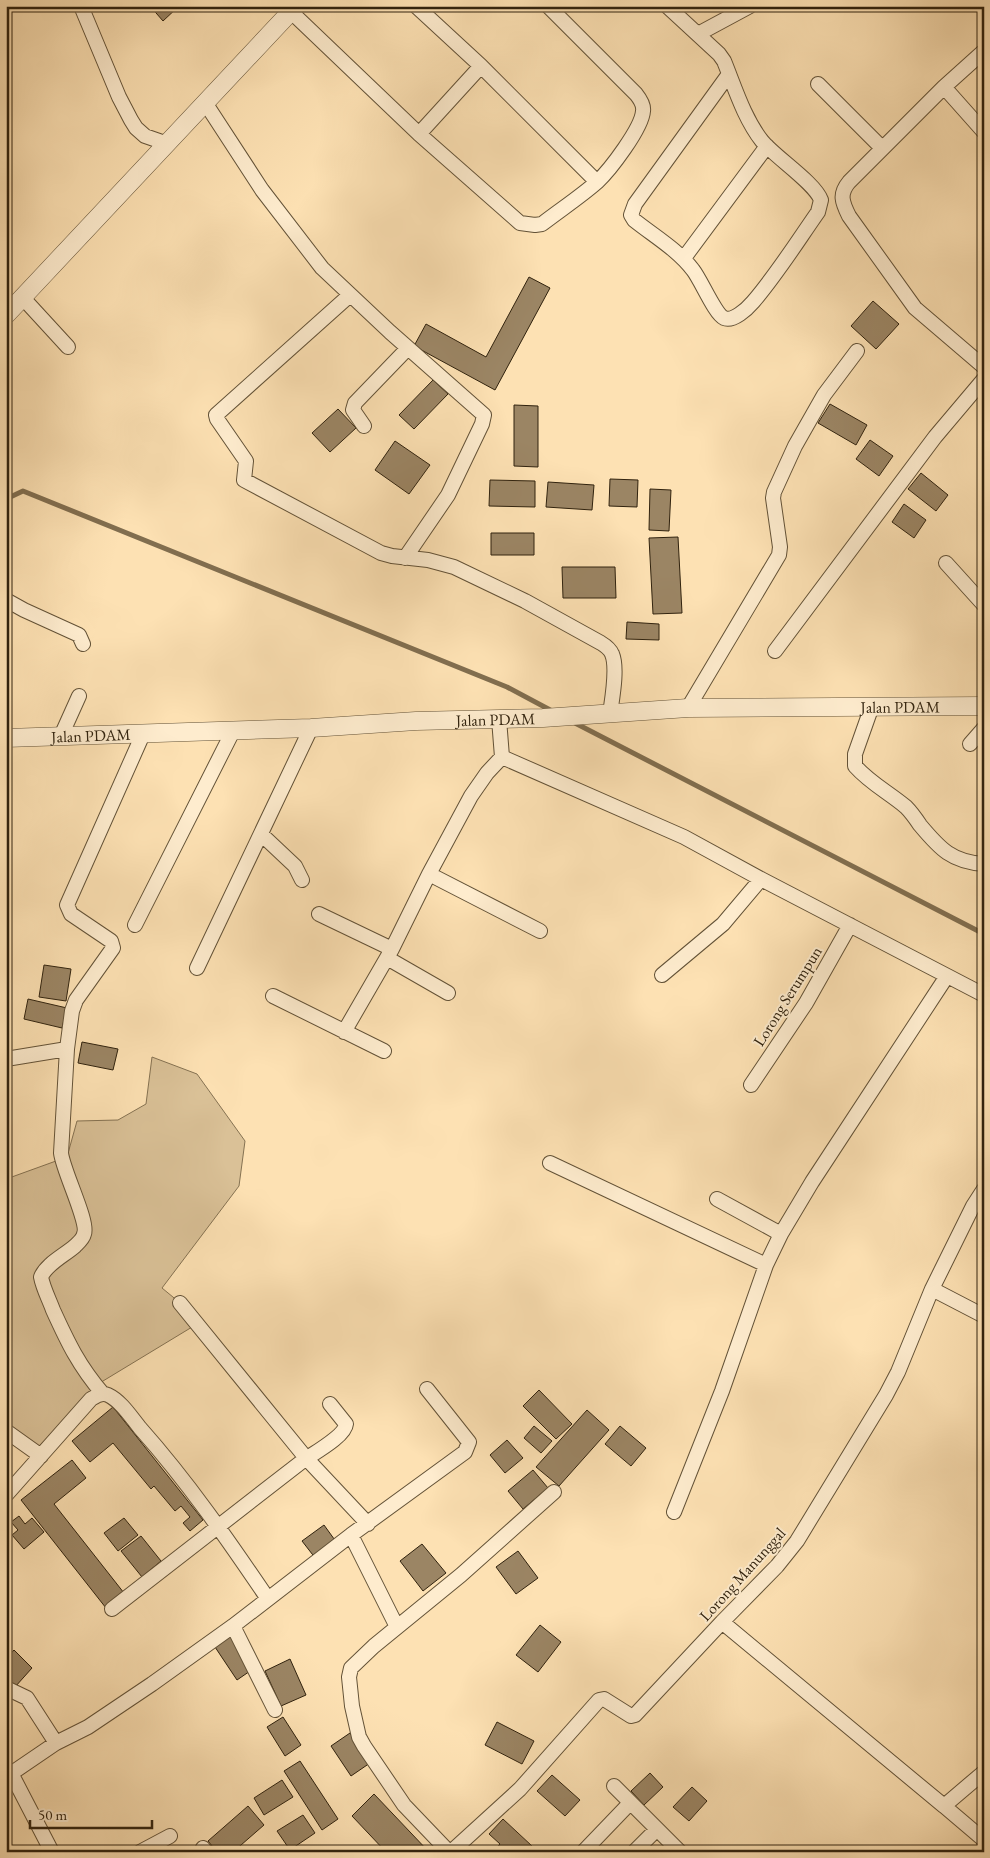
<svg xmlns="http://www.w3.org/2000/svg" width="990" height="1858" font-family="'EB Garamond',serif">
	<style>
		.green { fill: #dac197; stroke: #857252 }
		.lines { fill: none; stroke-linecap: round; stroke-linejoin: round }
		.stream { stroke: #816e4f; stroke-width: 5 }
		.building { fill: #9b8564; stroke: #30220e }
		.minor-casing { stroke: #635237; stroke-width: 16 }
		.tertiary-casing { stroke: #635237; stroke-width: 19 }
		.minor { stroke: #feecce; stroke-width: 14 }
		.tertiary { stroke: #feecce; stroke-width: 18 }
		.labels { text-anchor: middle; stroke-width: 4; stroke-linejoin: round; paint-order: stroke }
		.street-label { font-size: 16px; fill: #30220e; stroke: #feecce }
	</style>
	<rect width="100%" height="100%" fill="#fde1b3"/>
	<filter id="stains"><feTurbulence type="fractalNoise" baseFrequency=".004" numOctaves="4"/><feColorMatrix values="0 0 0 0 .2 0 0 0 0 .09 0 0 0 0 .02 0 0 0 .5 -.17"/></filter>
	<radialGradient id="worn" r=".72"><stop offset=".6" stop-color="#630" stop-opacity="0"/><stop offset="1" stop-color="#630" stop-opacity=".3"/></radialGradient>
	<path class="green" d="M152 1057 197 1074 245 1141 239 1186 162 1288 202 1321 103 1381 37 1448 6 1422V1181L9 1178 67 1157 77 1121 118 1120 146 1104Z"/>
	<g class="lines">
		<path class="stream" d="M6 499 23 491 507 687 554 712
			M573 722 984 934"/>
	</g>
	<path class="building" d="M150 6H179L163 21Z
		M529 277 550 288 495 390 414 346 426 324 486 357Z
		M873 301 899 324 876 349 851 326Z
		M433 380 448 394 414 429 399 415Z
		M830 404 867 425 856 445 818 423Z
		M514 405 538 406V467L514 466Z
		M338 409 356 428 330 452 312 433Z
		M870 440 893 456 879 476 856 459Z
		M395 441 430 465 409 494 375 470Z
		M921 473 948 495 936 511 908 489Z
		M610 479 638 480 637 507 609 506Z
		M490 480 535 481V507L489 506Z
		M548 482 594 485 592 510 546 507Z
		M650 489 671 490 669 531 649 530Z
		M904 504 926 520 914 538 892 522Z
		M491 533H534V555H491Z
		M678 537 682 613 653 614 649 538Z
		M562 567H615L616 598H563Z
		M627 622 659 624V640L626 639Z
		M44 965 71 969 66 1001 39 997Z
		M28 999 67 1008 62 1028 24 1019Z
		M82 1042 118 1049 113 1070 78 1063Z
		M539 1390 572 1424 556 1439 523 1406Z
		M113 1407 203 1520 190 1531 183 1523 190 1517 181 1506 175 1511 154 1486 151 1489 113 1443 90 1462 72 1441Z
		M587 1410 609 1430 559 1486 536 1467Z
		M534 1426 552 1441 541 1453 524 1438Z
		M620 1426 646 1448 631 1466 605 1444Z
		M507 1440 523 1458 505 1473 490 1455Z
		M72 1460 86 1478 54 1504 124 1593 106 1608 21 1500Z
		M533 1470 548 1488 523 1509 508 1491Z
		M19 1516 25 1524 32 1518 44 1532 24 1549 12 1535 18 1530 11 1522Z
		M124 1518 138 1535 118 1551 104 1533Z
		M324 1525 337 1543 316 1559 302 1541Z
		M141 1536 161 1561 142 1577 121 1551Z
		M422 1544 446 1573 423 1591 400 1561Z
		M518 1551 538 1578 516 1594 496 1567Z
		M540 1625 561 1642 538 1672 516 1655Z
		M231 1636 253 1669 237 1680 215 1647Z
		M14 1650 32 1668 15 1687 6 1680V1659Z
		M290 1659 306 1695 281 1706 265 1671Z
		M283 1717 301 1745 285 1756 267 1727Z
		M497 1722 534 1741 522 1764 485 1745Z
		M350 1733 370 1763 351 1776 331 1746Z
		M300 1761 338 1819 322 1830 284 1771Z
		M650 1773 663 1787 644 1805 631 1791Z
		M552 1775 580 1800 565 1816 537 1791Z
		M282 1780 293 1797 264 1815 254 1798Z
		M692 1787 707 1801 689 1821 673 1807Z
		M374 1794 429 1852H386L352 1816Z
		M248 1806 264 1825 233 1852H217L208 1841Z
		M303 1815 315 1833 290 1850 277 1831Z
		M503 1819 532 1846 526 1852H493L500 1844 489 1834Z"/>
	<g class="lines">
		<g class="minor-casing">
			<path id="minor" d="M81 6 119 97 131 120 136 128 145 136 168 144
				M285 6 419 134 520 223 535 225 542 224C560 210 580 197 597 182 610 170 642 128 643 111 644 105 640 99 636 94L548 6
				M416 6 481 66 597 182
				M667 6 719 54 724 61C735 88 744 118 762 141 775 157 815 183 821 200L818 212C797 242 777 274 753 302 747 309 733 322 724 318 715 314 701 280 693 270 678 250 654 236 634 220L631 215 635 204 729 74
				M698 34 750 6
				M984 51 944 87 984 132
				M818 84 882 148
				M944 87 849 182C839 194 842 202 849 216L915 308 984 367
				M206 104 262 190 322 268 390 332 484 415 482 424 448 495 405 558
				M419 134 481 66
				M684 258 767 146
				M350 295 216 415 217 419 246 461 244 480 381 553 392 556 428 560 454 567 525 601 601 643C606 646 610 649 612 654 618 668 612 699 610 714
				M23 298 68 347
				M364 426 353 410 355 403 408 348
				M946 563 984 605
				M6 600 24 610 79 635 83 644
				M775 651 935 437 984 379
				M872 706 855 754V766C870 783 888 792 906 807 911 812 916 819 920 825 940 849 952 862 984 864
				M688 708 779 555 780 547 773 498 774 492 795 446 824 395 857 351
				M499 719 502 757 684 837 761 879 984 995
				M61 736 79 696
				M970 744 984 728
				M261 834 295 866 302 880
				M429 874 540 931
				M319 914 392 949
				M135 925 233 731
				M387 958 448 993
				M197 968 311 728
				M662 975 723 924 761 879
				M273 996 384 1051
				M344 1032 392 949 429 874 471 796 487 773 502 757
				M6 1059 67 1049
				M751 1085 806 1003 850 925
				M550 1163 766 1265
				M717 1199 781 1234
				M932 1289 984 1316
				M180 1303 306 1458 368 1524
				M103 1394C79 1366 68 1343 53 1310 49 1299 43 1288 41 1277 46 1264 65 1255 75 1246 78 1243 83 1239 84 1234 89 1222 63 1171 61 1153L67 1049 72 1011 76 1000 113 948 111 941 71 914 67 905 143 734
				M6 1431 41 1456
				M6 1495 91 1399C96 1396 102 1392 108 1395 121 1401 131 1417 140 1428 188 1482 228 1540 268 1599
				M674 1512 722 1391 766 1265 781 1234 812 1182 947 976
				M351 1535 397 1627
				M112 1609C175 1560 237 1512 300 1463 310 1455 345 1437 346 1424L330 1404
				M722 1622 944 1806 984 1772
				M233 1626 275 1710
				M6 1688 27 1698 56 1743 6 1777
				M56 1743 88 1727 152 1684 233 1626 351 1535 465 1452 469 1442 427 1389
				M11 1773 52 1852
				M614 1786 680 1852
				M944 1806 984 1840
				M203 1848 206 1852
				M140 1852 170 1836
				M449 1852 404 1805 364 1746 359 1737 352 1706 349 1677 351 1668 374 1646 461 1575 554 1492
				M451 1852 520 1789 599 1700 604 1699 631 1716 635 1715 722 1622 777 1566 797 1541 886 1395 898 1372 932 1289 973 1206 984 1189
				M583 1852 630 1803
				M634 1852 657 1829"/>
		</g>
		<g class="tertiary-casing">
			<g id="tertiary">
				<path d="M6 315 296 6"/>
				<path id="s1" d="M6 738 311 728 416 721 543 718 688 708 984 706"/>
			</g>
		</g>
		<use href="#minor" class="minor"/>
		<use href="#tertiary" class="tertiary"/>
	</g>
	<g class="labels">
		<g class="street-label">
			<text dy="6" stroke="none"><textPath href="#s1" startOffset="895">Jalan PDAM</textPath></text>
			<text dy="6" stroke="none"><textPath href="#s1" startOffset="490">Jalan PDAM</textPath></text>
			<text dy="6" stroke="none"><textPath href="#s1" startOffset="85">Jalan PDAM</textPath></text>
			<text transform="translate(787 996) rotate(-58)" y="6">Lorong Serumpun</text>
			<text transform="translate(742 1574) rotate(-48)" y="6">Lorong Manunggal</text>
		</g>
	</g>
	<rect width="990" height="1858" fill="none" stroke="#fde1b3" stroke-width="25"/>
	<rect x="8" y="8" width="975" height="1843" fill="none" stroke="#30220e" stroke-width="2.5"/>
	<rect x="12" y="12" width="965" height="1833" fill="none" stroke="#30220e"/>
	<path d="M30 1820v8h122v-8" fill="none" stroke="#30220e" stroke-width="2.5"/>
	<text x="38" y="1820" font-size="15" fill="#30220e" stroke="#feecce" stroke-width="4" paint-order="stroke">50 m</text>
	<rect width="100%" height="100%" filter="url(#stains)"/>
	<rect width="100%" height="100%" fill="url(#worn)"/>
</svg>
